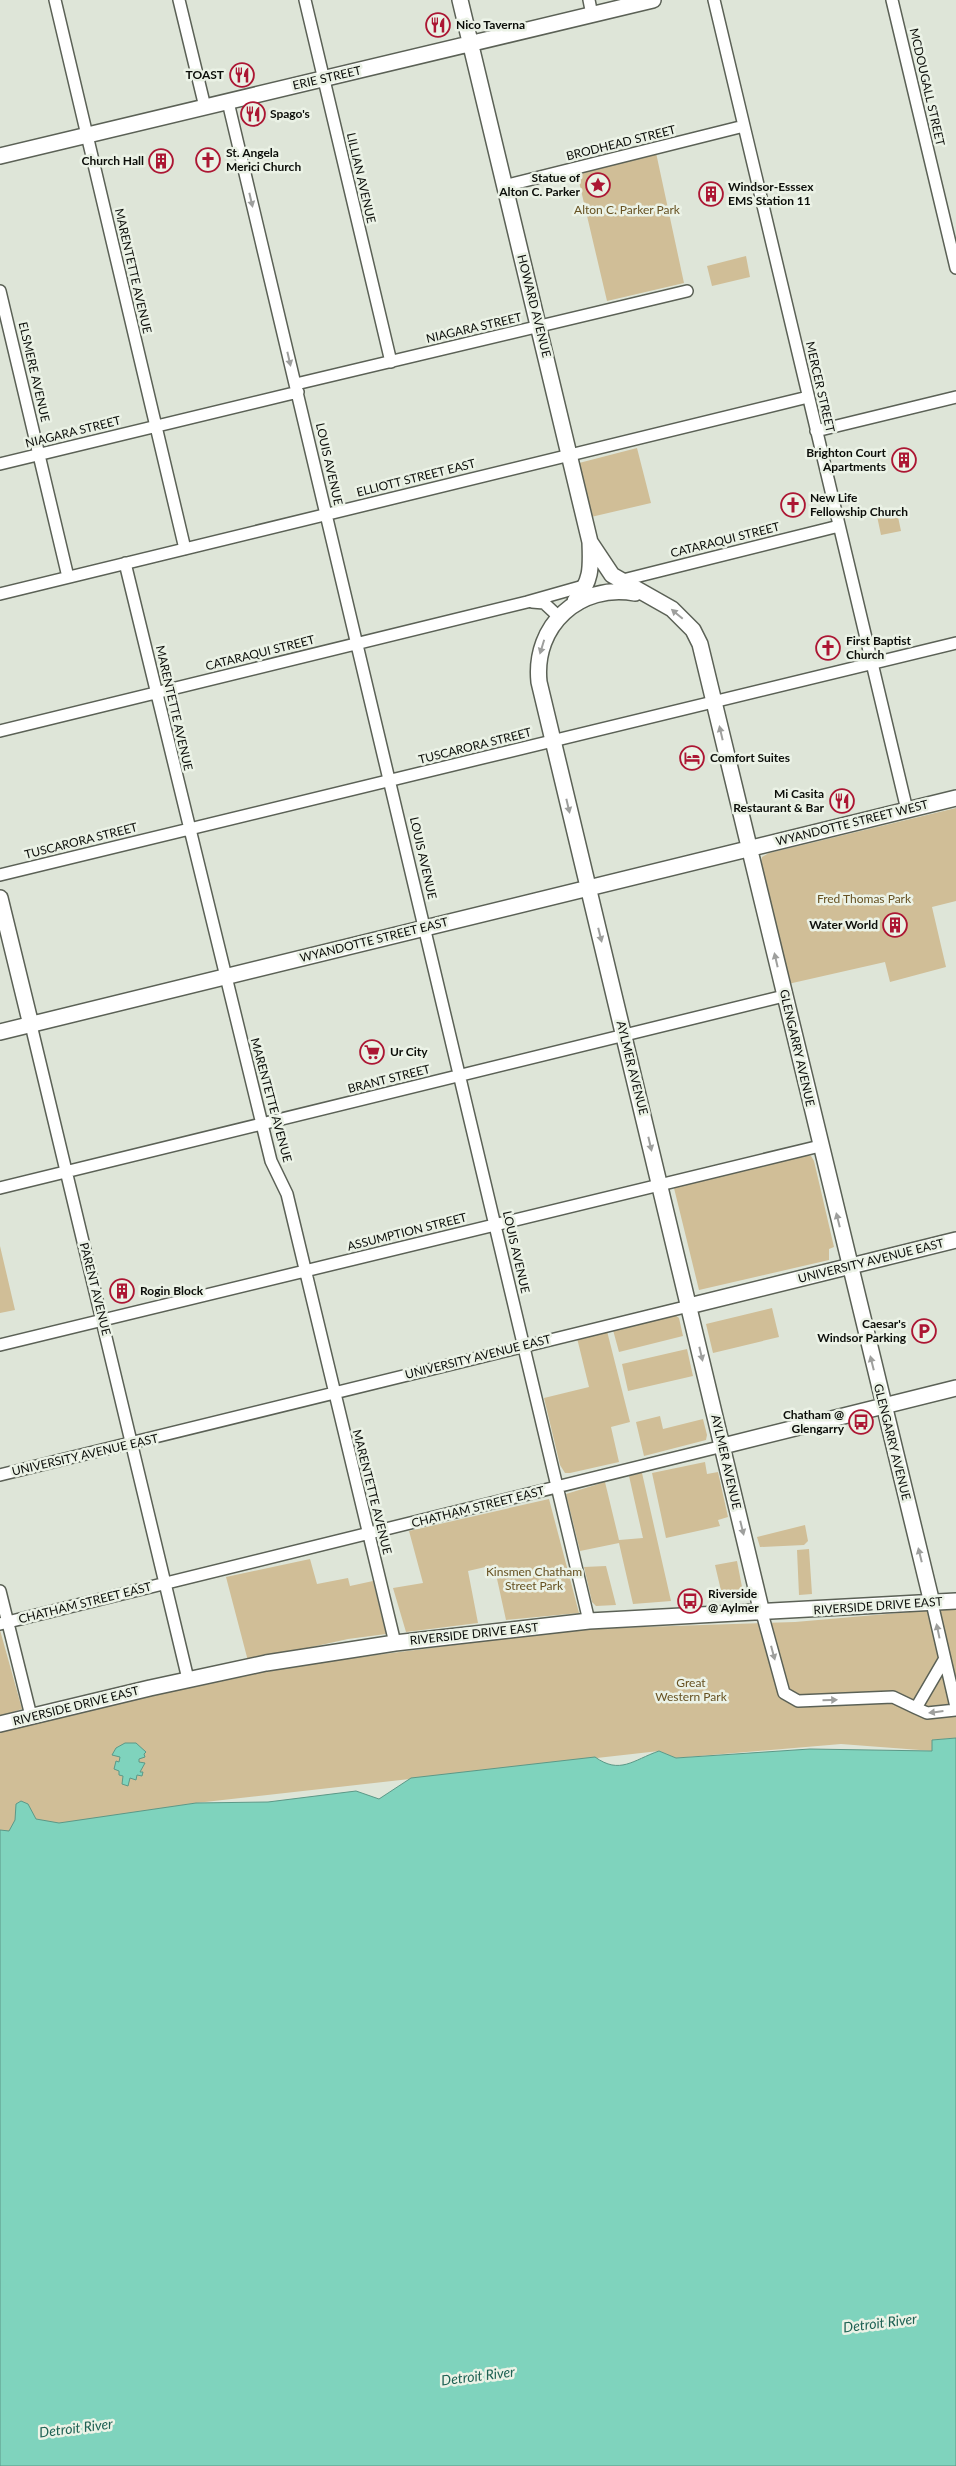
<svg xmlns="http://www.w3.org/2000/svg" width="956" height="2466" font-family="Lato,sans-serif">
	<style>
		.green { fill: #d0be97 }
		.water { fill: #7fd3bd; stroke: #5c9887 }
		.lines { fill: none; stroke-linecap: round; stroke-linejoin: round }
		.street-casing { stroke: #5b6156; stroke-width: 14 }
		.secondary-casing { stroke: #5b6156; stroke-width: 18 }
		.street { stroke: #fff; stroke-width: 11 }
		.secondary { stroke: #fff; stroke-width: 15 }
		.oneway { fill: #9e9f9d }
		.labels { text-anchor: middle; stroke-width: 5; stroke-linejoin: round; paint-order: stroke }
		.poi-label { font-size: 12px; font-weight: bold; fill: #0c0e0a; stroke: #ebf2e6; text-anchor: start }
		.street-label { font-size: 12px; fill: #0c0e0a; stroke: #ebf2e6 }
		.park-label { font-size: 12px; fill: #665121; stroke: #ebf2e6 }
		.water-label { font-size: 14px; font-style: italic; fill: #1e6153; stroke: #ebf2e6 }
	</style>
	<rect width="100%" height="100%" fill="#dee5d8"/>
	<path class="green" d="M655 148 684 283 607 301 576 169Z
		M746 256 750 277 712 286 707 266Z
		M637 448 651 503 591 517 579 463Z
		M897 512 901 531 881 535 877 516Z
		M956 808V901L932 907 946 967 890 982 885 962 788 984 761 863 762 857 769 853Z
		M805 1154 811 1156 814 1161 834 1247 829 1249V1260L699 1290 674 1188Z
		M0 1246 15 1310 0 1313Z
		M772 1308 779 1337 713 1353 706 1324Z
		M675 1315 679 1318 683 1336 619 1352 613 1330Z
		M607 1331 630 1422 611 1427 619 1462 570 1473H565L560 1465 544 1398 589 1387 577 1338Z
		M687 1349 693 1376 628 1391 622 1364Z
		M660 1416 663 1429 703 1419 707 1435 706 1440 644 1456 636 1422Z
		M705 1462 707 1474 718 1472 728 1517 718 1520 720 1526 666 1538 652 1473Z
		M642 1473 671 1601 633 1604 619 1543 580 1551 566 1494 605 1482 619 1540 643 1538 629 1476Z
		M549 1499 579 1613 506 1620 494 1565 468 1571 478 1623 406 1632 393 1588 423 1583 409 1531Z
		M805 1525 808 1541 804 1545 760 1547 757 1537Z
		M809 1549 812 1594 799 1595 797 1550Z
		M310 1559 317 1584 348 1578 350 1586 373 1581 386 1634 348 1639 248 1661 226 1577Z
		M737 1561 743 1592 740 1597 723 1599 715 1565Z
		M606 1566 616 1605 596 1606 592 1602 584 1567Z
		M956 1608V1738L932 1740 933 1751 841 1744 676 1758 659 1751 196 1803 9 1832 0 1830V1730L38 1720 289 1666 582 1629 795 1622Z
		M0 1630 22 1709 0 1716Z"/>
	<path class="water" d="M956 1738V2466H0V1830L9 1831 15 1820 16 1804 21 1801 28 1804 36 1819 59 1823 196 1803 268 1802 356 1791 379 1799 411 1778 595 1757C620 1775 633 1760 659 1751L676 1758 810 1749 932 1751V1740Z
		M125 1743H136L146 1752 144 1754 145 1757 139 1759V1762L145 1763 140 1772H143L142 1776 137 1775 136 1780 130 1778 128 1786 122 1784 123 1776 119 1775V1771L114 1769 116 1761 119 1762 120 1757 112 1755 116 1748Z"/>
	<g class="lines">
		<g class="street-casing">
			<path id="street" d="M55 0 185 549
				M179 0 205 107
				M305 0 391 362
				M589 0 592 15
				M714 0 907 810
				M892 0 956 268
				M228 102 589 1621
				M504 186 744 126
				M0 291 68 577
				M296 384 687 291
				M816 431 956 397
				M0 464 298 392
				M125 563 271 1161 287 1194 395 1643
				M619 581 839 526
				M0 594 808 397
				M532 602 544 603 559 617
				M0 731 527 602 587 585
				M0 875 956 643
				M31 1025 188 1679
				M0 1188 784 996
				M0 1345 820 1146
				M0 1475 689 1306
				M0 1591 31 1716
				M932 1603 956 1707
				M762 1613 784 1693 798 1701 893 1697 916 1708 944 1660
				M0 1624 723 1446
				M916 1708 927 1713 956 1710"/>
		</g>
		<g class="secondary-casing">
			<path id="secondary" d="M460 0 590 542C591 567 592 581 575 601
				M0 156 653 0
				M590 542 612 575 672 609 693 630 700 644 932 1603
				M635 593C580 583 533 625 539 682L762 1613
				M0 898 31 1025
				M0 1032 956 798
				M689 1306 956 1240
				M723 1446 956 1388
				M0 1724 150 1688 266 1663 395 1643 589 1621 956 1601"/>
		</g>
		<use href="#street" class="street"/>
		<use href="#secondary" class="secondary"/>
	</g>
	<defs><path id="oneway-solid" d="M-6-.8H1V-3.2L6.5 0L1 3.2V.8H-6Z" transform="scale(1.25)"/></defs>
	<g class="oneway">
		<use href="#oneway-solid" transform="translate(251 200) rotate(77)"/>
		<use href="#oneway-solid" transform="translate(289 359) rotate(77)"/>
		<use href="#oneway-solid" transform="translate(677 614) rotate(-140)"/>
		<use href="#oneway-solid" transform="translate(542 647) rotate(107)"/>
		<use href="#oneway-solid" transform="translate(721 733) rotate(-103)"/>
		<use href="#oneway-solid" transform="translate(568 806) rotate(77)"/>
		<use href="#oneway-solid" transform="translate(600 935) rotate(76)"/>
		<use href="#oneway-solid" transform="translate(776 960) rotate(-103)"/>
		<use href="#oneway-solid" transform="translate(650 1144) rotate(77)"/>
		<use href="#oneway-solid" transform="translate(838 1220) rotate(-104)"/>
		<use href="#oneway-solid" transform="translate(701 1354) rotate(77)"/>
		<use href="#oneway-solid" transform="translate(872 1363) rotate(-104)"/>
		<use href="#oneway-solid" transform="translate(742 1528) rotate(76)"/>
		<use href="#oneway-solid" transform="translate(920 1555) rotate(-104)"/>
		<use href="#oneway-solid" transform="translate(938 1631) rotate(-102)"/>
		<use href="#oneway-solid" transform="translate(773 1653) rotate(75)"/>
		<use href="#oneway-solid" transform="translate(830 1700) rotate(-2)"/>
		<use href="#oneway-solid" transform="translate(936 1712) rotate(173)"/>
	</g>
	<defs>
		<g id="restaurant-ring" transform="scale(1.25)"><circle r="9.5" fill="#ebf2e6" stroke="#ac1633" stroke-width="1.5"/><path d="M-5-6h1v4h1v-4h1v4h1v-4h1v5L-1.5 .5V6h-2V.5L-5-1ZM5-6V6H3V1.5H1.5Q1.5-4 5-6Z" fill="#ac1633"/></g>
		<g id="church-ring" transform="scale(1.25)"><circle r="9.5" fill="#ebf2e6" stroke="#ac1633" stroke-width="1.5"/><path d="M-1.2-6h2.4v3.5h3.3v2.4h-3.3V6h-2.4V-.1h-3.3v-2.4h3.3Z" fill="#ac1633"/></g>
		<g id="building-ring" transform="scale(1.25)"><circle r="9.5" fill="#ebf2e6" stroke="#ac1633" stroke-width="1.5"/><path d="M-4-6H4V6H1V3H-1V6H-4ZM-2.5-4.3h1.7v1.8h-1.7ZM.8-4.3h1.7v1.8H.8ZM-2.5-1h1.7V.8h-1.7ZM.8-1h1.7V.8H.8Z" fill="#ac1633"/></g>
		<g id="sight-ring" transform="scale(1.25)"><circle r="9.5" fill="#ebf2e6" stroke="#ac1633" stroke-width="1.5"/><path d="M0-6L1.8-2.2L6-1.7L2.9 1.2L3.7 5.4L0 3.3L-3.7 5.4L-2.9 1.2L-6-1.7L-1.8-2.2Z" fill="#ac1633"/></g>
		<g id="hotel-ring" transform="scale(1.25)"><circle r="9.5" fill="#ebf2e6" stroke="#ac1633" stroke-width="1.5"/><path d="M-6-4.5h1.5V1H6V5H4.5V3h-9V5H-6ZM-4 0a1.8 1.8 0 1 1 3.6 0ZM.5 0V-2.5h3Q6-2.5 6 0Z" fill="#ac1633"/></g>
		<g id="supermarket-ring" transform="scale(1.25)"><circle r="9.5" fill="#ebf2e6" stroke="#ac1633" stroke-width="1.5"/><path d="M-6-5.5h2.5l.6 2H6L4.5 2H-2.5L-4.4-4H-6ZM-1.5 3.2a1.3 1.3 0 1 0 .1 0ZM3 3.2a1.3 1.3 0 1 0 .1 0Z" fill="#ac1633"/></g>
		<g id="parking-ring" transform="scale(1.25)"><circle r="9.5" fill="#ebf2e6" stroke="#ac1633" stroke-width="1.5"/><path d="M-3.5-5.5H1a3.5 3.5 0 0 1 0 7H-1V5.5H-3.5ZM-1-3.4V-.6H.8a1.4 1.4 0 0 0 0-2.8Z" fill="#ac1633"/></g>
		<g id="bus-ring" transform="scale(1.25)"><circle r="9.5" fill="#ebf2e6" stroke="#ac1633" stroke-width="1.5"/><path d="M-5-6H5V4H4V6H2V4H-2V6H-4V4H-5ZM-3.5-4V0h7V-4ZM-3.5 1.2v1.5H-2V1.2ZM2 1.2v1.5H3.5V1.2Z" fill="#ac1633"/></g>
	</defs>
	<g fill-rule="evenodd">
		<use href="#restaurant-ring" x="438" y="25"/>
		<use href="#restaurant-ring" x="242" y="75"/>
		<use href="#restaurant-ring" x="253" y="114"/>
		<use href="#church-ring" x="208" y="160"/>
		<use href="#building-ring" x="161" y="161"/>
		<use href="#sight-ring" x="598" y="185"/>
		<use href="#building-ring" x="711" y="194"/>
		<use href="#building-ring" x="904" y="460"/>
		<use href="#church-ring" x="793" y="505"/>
		<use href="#church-ring" x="828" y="648"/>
		<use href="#hotel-ring" x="692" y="758"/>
		<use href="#restaurant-ring" x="842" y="801"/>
		<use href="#building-ring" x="895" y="925"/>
		<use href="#supermarket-ring" x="372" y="1052"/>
		<use href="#building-ring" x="122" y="1291"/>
		<use href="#parking-ring" x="924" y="1331"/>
		<use href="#bus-ring" x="861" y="1422"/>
		<use href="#bus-ring" x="690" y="1601"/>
	</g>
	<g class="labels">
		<g class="poi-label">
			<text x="456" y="29">Nico Taverna</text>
			<text x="224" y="79" text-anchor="end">TOAST</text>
			<text x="270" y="118">Spago's</text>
			<text x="226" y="157">St. Angela<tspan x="226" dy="14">Merici Church</tspan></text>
			<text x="144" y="165" text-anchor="end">Church Hall</text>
			<text x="580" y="182" text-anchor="end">Statue of<tspan x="580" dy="14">Alton C. Parker</tspan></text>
			<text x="728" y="191">Windsor-Esssex<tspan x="728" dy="14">EMS Station 11</tspan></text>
			<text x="886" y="457" text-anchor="end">Brighton Court<tspan x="886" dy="14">Apartments</tspan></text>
			<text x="810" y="502">New Life<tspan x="810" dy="14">Fellowship Church</tspan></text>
			<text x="846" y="645">First Baptist<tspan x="846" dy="14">Church</tspan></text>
			<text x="710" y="762">Comfort Suites</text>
			<text x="824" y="798" text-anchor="end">Mi Casita<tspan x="824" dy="14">Restaurant &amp; Bar</tspan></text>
			<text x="878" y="929" text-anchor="end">Water World</text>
			<text x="390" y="1056">Ur City</text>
			<text x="140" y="1295">Rogin Block</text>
			<text x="906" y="1328" text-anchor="end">Caesar's<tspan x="906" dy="14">Windsor Parking</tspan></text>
			<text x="844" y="1419" text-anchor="end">Chatham @<tspan x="844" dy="14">Glengarry</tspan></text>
			<text x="708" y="1598">Riverside<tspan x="708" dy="14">@ Aylmer</tspan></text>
		</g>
		<g class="street-label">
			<text transform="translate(327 78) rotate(-13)" y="4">ERIE STREET</text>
			<text transform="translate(927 87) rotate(77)" y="4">MCDOUGALL STREET</text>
			<text transform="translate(621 143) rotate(-14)" y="4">BRODHEAD STREET</text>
			<text transform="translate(361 178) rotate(77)" y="4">LILLIAN AVENUE</text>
			<text transform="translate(133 271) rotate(77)" y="4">MARENTETTE AVENUE</text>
			<text transform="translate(534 306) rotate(76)" y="4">HOWARD AVENUE</text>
			<text transform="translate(474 328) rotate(-13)" y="4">NIAGARA STREET</text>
			<text transform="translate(34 372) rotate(77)" y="4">ELSMERE AVENUE</text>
			<text transform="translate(820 387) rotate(77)" y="4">MERCER STREET</text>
			<text transform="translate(73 432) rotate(-14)" y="4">NIAGARA STREET</text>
			<text transform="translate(329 464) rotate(77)" y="4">LOUIS AVENUE</text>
			<text transform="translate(416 478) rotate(-14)" y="4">ELLIOTT STREET EAST</text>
			<text transform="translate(725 540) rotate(-14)" y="4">CATARAQUI STREET</text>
			<text transform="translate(260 653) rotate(-14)" y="4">CATARAQUI STREET</text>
			<text transform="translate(174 708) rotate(77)" y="4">MARENTETTE AVENUE</text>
			<text transform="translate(475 746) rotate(-14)" y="4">TUSCARORA STREET</text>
			<text transform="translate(852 823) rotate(-14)" y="4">WYANDOTTE STREET WEST</text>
			<text transform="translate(81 841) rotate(-14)" y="4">TUSCARORA STREET</text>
			<text transform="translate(423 858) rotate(77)" y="4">LOUIS AVENUE</text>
			<text transform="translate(374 940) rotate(-14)" y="4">WYANDOTTE STREET EAST</text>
			<text transform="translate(797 1048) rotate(77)" y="4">GLENGARRY AVENUE</text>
			<text transform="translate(632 1068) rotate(76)" y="4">AYLMER AVENUE</text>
			<text transform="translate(389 1079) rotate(-14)" y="4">BRANT STREET</text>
			<text transform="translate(271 1100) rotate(75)" y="4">MARENTETTE AVENUE</text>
			<text transform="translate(407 1232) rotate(-14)" y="4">ASSUMPTION STREET</text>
			<text transform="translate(516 1252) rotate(77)" y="4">LOUIS AVENUE</text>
			<text transform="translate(871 1261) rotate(-14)" y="4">UNIVERSITY AVENUE EAST</text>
			<text transform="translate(95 1289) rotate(76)" y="4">PARENT AVENUE</text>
			<text transform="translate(478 1357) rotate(-14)" y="4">UNIVERSITY AVENUE EAST</text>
			<text transform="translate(892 1442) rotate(76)" y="4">GLENGARRY AVENUE</text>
			<text transform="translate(85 1455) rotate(-13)" y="4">UNIVERSITY AVENUE EAST</text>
			<text transform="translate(726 1462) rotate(77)" y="4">AYLMER AVENUE</text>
			<text transform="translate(372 1492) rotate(76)" y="4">MARENTETTE AVENUE</text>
			<text transform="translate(478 1507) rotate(-14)" y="4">CHATHAM STREET EAST</text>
			<text transform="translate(85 1603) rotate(-14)" y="4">CHATHAM STREET EAST</text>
			<text transform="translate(878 1606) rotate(-4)" y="4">RIVERSIDE DRIVE EAST</text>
			<text transform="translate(474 1634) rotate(-6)" y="4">RIVERSIDE DRIVE EAST</text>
			<text transform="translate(76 1706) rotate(-14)" y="4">RIVERSIDE DRIVE EAST</text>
		</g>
		<g class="park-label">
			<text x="627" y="214">Alton C. Parker Park</text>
			<text x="864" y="903">Fred Thomas Park</text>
			<text x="534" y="1576">Kinsmen Chatham<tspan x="534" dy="14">Street Park</tspan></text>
			<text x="691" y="1687">Great<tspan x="691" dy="14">Western Park</tspan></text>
		</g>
		<g class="water-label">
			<text transform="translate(880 2323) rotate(-7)" y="5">Detroit River</text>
			<text transform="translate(478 2376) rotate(-7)" y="5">Detroit River</text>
			<text transform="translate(76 2428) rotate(-7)" y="5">Detroit River</text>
		</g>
	</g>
</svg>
